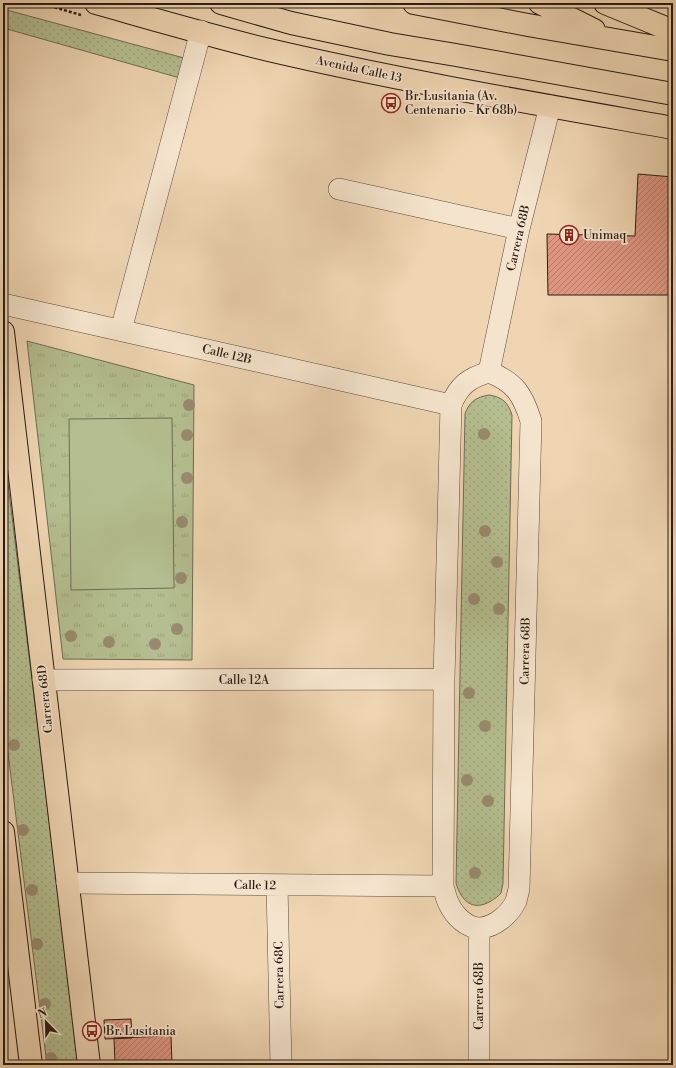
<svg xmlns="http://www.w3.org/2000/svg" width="676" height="1068" font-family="'Libre Bodoni',serif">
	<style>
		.grass { fill: url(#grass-dots); stroke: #6e6c52 }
		.park { fill: url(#park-tufts); stroke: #6e6c52 }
		.pitch { fill: #b4be90; stroke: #6e6c52 }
		.building { fill: url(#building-hatch); stroke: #291b14 }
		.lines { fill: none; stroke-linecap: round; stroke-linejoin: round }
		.minor-casing { stroke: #5a4a3c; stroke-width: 22 }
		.major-casing { stroke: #291b14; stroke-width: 24 }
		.path { stroke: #291b14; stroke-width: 2.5; stroke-dasharray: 3 2; stroke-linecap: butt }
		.minor { stroke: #f5e4cd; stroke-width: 21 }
		.major { stroke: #efd5b2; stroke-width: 22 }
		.tree { fill: #998a6f }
		.labels { text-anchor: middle; stroke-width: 3.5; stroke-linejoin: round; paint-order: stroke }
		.street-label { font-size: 12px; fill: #291b14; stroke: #f5e4cd }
		.poi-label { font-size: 12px; fill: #291b14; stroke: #f5e4cd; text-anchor: start }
	</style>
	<defs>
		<pattern id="grass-dots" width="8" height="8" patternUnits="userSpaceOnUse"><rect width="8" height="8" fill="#b4be90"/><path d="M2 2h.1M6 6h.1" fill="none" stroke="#9ba37b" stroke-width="1.8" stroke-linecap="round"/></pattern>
		<pattern id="park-tufts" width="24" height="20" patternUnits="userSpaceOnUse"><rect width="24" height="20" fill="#b4be90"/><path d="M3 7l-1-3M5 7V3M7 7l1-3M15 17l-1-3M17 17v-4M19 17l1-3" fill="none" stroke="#9ba37b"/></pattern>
		<pattern id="building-hatch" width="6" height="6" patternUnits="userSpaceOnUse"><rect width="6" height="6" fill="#e19783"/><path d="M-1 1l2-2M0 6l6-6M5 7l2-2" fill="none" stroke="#b67a6a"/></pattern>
	</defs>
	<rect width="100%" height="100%" fill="#efd5b2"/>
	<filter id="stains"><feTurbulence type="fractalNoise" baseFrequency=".005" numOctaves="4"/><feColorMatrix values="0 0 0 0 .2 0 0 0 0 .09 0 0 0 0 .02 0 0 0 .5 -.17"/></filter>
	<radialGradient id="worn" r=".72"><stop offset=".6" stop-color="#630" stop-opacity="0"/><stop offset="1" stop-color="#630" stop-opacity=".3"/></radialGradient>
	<path class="grass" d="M3 9 184 58 180 78 7 29 3 33Z
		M489 395C502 397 508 402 512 415L503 883C502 886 502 890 501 893 499 896 494 899 491 901 473 912 461 901 456 883L465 414C469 402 476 397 489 395Z
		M3 443 79 1065H47L3 713Z"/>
	<path class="park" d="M27 341 194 385 192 660 63 659Z"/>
	<path class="pitch" d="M172 418 174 588 71 590 69 419Z"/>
	<path class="building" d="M638 174 673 177V295H548L547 234 635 236Z
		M131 1019 132 1038 105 1039 104 1020Z
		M171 1036 172 1065H115L114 1038Z"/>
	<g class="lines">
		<g class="minor-casing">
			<path id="minor" d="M339 189 519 229
				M3 304 451 405
				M121 330 201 31
				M489 372C515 382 523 395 531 421L519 889C518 893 517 897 516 901 510 914 495 927 480 928 466 928 454 915 449 904 446 899 445 892 443 886L444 679 451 405C459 385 469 378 489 372Z
				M489 372 519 229 550 106
				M43 680 444 679
				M67 883 443 886
				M277 885 281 1065
				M479 1065V928"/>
		</g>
		<g class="major-casing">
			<path id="major" d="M96 3C153 19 211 36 269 50 402 81 538 104 673 128
				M221 3 291 23 390 44 456 55 673 94
				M414 3 528 25 673 50
				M540 3 594 30
				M605 3 673 31
				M3 332 89 1065
				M3 832 31 1065"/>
		</g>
		<path class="path" d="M40 3 81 15"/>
		<use href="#minor" class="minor"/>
		<use href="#major" class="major"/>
	</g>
	<g class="tree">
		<circle cx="189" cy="405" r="6"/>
		<circle cx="484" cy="434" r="6"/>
		<circle cx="187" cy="435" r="6"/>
		<circle cx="187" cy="478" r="6"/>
		<circle cx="182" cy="522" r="6"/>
		<circle cx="485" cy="531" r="6"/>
		<circle cx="497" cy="562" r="6"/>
		<circle cx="181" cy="578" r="6"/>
		<circle cx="474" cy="599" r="6"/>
		<circle cx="499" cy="609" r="6"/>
		<circle cx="177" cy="629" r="6"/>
		<circle cx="71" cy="636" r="6"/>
		<circle cx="109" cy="642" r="6"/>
		<circle cx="155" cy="644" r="6"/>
		<circle cx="469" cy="693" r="6"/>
		<circle cx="485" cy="726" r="6"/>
		<circle cx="14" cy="745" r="6"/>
		<circle cx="467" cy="780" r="6"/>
		<circle cx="488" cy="801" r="6"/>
		<circle cx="23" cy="830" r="6"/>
		<circle cx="475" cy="873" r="6"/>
		<circle cx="32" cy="890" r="6"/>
		<circle cx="37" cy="944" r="6"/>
		<circle cx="45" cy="1004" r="6"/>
		<circle cx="51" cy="1058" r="6"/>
	</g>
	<defs>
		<g id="bus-ring" transform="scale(1)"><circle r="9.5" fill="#f5e4cd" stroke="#8f2418" stroke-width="1.5"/><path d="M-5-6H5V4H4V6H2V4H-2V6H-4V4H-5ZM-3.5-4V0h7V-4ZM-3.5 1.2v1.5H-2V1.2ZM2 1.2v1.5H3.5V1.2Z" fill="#8f2418"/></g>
		<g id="building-ring" transform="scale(1)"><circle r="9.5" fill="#f5e4cd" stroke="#8f2418" stroke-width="1.5"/><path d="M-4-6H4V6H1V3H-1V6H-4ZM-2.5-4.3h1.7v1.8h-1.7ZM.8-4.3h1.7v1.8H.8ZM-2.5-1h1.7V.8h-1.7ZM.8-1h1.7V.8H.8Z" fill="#8f2418"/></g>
	</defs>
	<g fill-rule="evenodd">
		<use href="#bus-ring" x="391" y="103"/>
		<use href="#building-ring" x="569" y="235"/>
		<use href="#bus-ring" x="92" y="1031"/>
	</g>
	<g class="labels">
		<g class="street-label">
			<text transform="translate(359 69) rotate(12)" y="4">Avenida Calle 13</text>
			<text transform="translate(518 238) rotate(-77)" y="4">Carrera 68B</text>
			<text transform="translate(227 354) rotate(13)" y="4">Calle 12B</text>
			<text transform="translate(525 651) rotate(-89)" y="4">Carrera 68B</text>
			<text x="244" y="684">Calle 12A</text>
			<text transform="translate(45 699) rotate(-96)" y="4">Carrera 68D</text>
			<text transform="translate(255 885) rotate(1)" y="4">Calle 12</text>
			<text transform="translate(279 975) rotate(-91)" y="4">Carrera 68C</text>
			<text transform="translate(479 996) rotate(-90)" y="4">Carrera 68B</text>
		</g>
		<g class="poi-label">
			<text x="405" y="100">Br. Lusitania (Av.<tspan x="405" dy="14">Centenario - Kr 68b)</tspan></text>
			<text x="583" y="239">Unimaq</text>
			<text x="106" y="1035">Br. Lusitania</text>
		</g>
	</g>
	<rect width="676" height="1068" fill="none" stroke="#efd5b2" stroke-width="16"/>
	<rect x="4" y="4" width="668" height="1060" fill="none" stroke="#291b14" stroke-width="2"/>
	<rect x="8" y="8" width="660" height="1052" fill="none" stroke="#291b14"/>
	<g transform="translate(46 1022) rotate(337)" stroke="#f5e4cd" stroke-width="3" paint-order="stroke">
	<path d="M0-3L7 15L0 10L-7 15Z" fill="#291b14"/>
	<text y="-6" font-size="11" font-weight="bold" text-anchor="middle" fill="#291b14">N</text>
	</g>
	<rect width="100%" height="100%" filter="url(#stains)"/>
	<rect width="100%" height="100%" fill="url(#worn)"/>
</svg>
